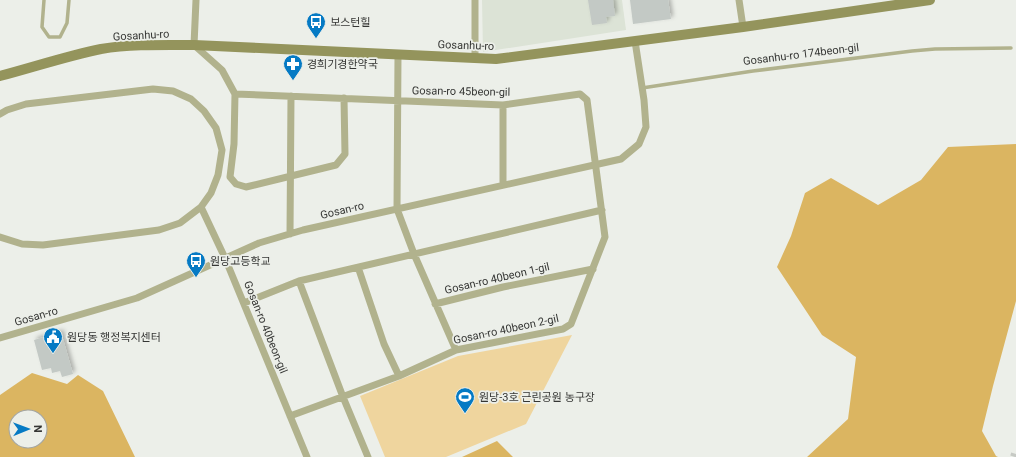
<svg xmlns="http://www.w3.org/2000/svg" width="1016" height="457" font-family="Roboto,'Noto Sans KR',sans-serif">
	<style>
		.built { fill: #dce3d6 }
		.green { fill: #efd59e }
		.forest { fill: #dbb561; fill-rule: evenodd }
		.building { fill: #c3c9c5; filter: url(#shadow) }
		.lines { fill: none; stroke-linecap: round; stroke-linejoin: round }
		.secondary-tunnel { stroke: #c7cac5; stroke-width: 10; stroke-dasharray: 10 5; stroke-linecap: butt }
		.lane { stroke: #b1b28d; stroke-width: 3.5 }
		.street { stroke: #b1b28d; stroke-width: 7 }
		.secondary { stroke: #94945c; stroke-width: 10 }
		.labels { text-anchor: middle; stroke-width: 3.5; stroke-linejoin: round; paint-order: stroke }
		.poi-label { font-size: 11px; fill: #353634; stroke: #ecefe9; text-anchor: start }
		.street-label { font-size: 11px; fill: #353634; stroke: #ecefe9 }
	</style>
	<defs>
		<filter id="shadow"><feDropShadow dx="2.5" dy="-2.5" stdDeviation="2" flood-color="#0004"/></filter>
	</defs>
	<rect width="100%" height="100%" fill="#ecefe9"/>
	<path class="built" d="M482 0H622L626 30 483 52Z"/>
	<path class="green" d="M572 335 526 424 446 457H385L360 396 458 356Z"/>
	<path class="forest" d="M1016 144V301L993 386 982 431 996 456 998 457H807L848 419 856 357 822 335 777 267 791 236 805 193 831 178 878 205 921 180 948 147Z
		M32 373 67 384 78 375 103 391 135 457H0V395ZM16 417H40V441H16Z
		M497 441 513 457H462Z"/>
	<path class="building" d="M588 0H613L615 16 606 17 607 23 592 25Z
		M630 0H668L671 19 633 24Z
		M61 332 73 374 62 377 60 371 52 373 51 368 42 370 34 340Z"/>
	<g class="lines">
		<path class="secondary-tunnel" d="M1015 457 1016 454"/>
		<path class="lane" d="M44 0 42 27 49 37H60L67 23 69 0
			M642 88 753 71 912 51 935 49 1011 48"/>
		<path class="street" d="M196 0 194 45 222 70 235 94 234 144 230 177 236 184 246 187 336 165 345 154 344 98
			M739 0 743 27
			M398 55 397 209 414 254 456 350
			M475 58V0
			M235 94 503 105 580 94 587 100 605 237 571 324 563 329 456 350 399 376 290 416
			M503 105V185
			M0 114 7 110 26 104 153 89 173 91 191 99 204 111 216 128 222 150 218 175 211 193 201 207 180 223 159 230 43 245 22 244 0 237
			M201 207 225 258 307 457
			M290 234 291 96
			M358 267 384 344 399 376
			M299 281 343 397 368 457
			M244 303 299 281 602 210
			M435 304 503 287 593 269
			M0 338 137 298 259 243 303 230 621 159 639 144 646 127 644 100 635 41"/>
		<path class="secondary" d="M0 76C34 67 67 56 101 49 131 44 164 45 194 45L496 59 743 27 930 0"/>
	</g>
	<defs>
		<g id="bus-pin" transform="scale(1)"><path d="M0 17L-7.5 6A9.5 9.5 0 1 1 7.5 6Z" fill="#057ac4" stroke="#ecefe9"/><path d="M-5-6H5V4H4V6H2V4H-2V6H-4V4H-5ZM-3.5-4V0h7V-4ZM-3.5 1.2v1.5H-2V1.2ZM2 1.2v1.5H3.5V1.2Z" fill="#fff"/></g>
		<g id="pharmacy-pin" transform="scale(1)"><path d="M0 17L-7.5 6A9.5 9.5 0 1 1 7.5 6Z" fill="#057ac4" stroke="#ecefe9"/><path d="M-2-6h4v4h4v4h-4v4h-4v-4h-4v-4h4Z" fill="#fff"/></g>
		<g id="civic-pin" transform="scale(1)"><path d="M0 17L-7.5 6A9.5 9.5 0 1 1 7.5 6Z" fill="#057ac4" stroke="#ecefe9"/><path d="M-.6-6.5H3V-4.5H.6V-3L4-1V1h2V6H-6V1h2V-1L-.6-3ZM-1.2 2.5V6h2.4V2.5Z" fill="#fff"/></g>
		<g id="stadium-pin" transform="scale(1)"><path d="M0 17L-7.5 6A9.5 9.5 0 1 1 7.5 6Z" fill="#057ac4" stroke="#ecefe9"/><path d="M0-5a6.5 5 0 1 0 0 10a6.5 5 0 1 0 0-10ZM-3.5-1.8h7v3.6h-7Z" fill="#fff"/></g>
	</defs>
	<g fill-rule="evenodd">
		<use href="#bus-pin" x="316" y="22"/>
		<use href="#pharmacy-pin" x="293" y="64"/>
		<use href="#bus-pin" x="196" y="261"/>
		<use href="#civic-pin" x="53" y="337"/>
		<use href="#stadium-pin" x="465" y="397"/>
	</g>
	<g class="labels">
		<g class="poi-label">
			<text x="330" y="26">보스턴힐</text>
			<text x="307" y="68">경희기경한약국</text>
			<text x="210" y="265">원당고등학교</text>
			<text x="67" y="341">원당동 행정복지센터</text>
			<text x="479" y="401">원당-3호 근린공원 농구장</text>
		</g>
		<g class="street-label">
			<text transform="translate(141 35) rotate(-3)" y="4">Gosanhu-ro</text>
			<text transform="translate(466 45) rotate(2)" y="4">Gosanhu-ro</text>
			<text transform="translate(801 54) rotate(-7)" y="4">Gosanhu-ro 174beon-gil</text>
			<text transform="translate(461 91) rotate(1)" y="4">Gosan-ro 45beon-gil</text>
			<text transform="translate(342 210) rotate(-13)" y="4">Gosan-ro</text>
			<text transform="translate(497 278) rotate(-13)" y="4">Gosan-ro 40beon 1-gil</text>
			<text transform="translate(36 316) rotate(-16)" y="4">Gosan-ro</text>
			<text transform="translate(266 327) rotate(68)" y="4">Gosan-ro 40beon-gil</text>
			<text transform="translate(506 329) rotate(-12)" y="4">Gosan-ro 40beon 2-gil</text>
		</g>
	</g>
	<g transform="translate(28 429) rotate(89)"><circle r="19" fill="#ecefe9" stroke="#a3a5a1"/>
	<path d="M0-3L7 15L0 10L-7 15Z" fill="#057ac4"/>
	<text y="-6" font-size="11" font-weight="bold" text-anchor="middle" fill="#353634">N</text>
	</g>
</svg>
